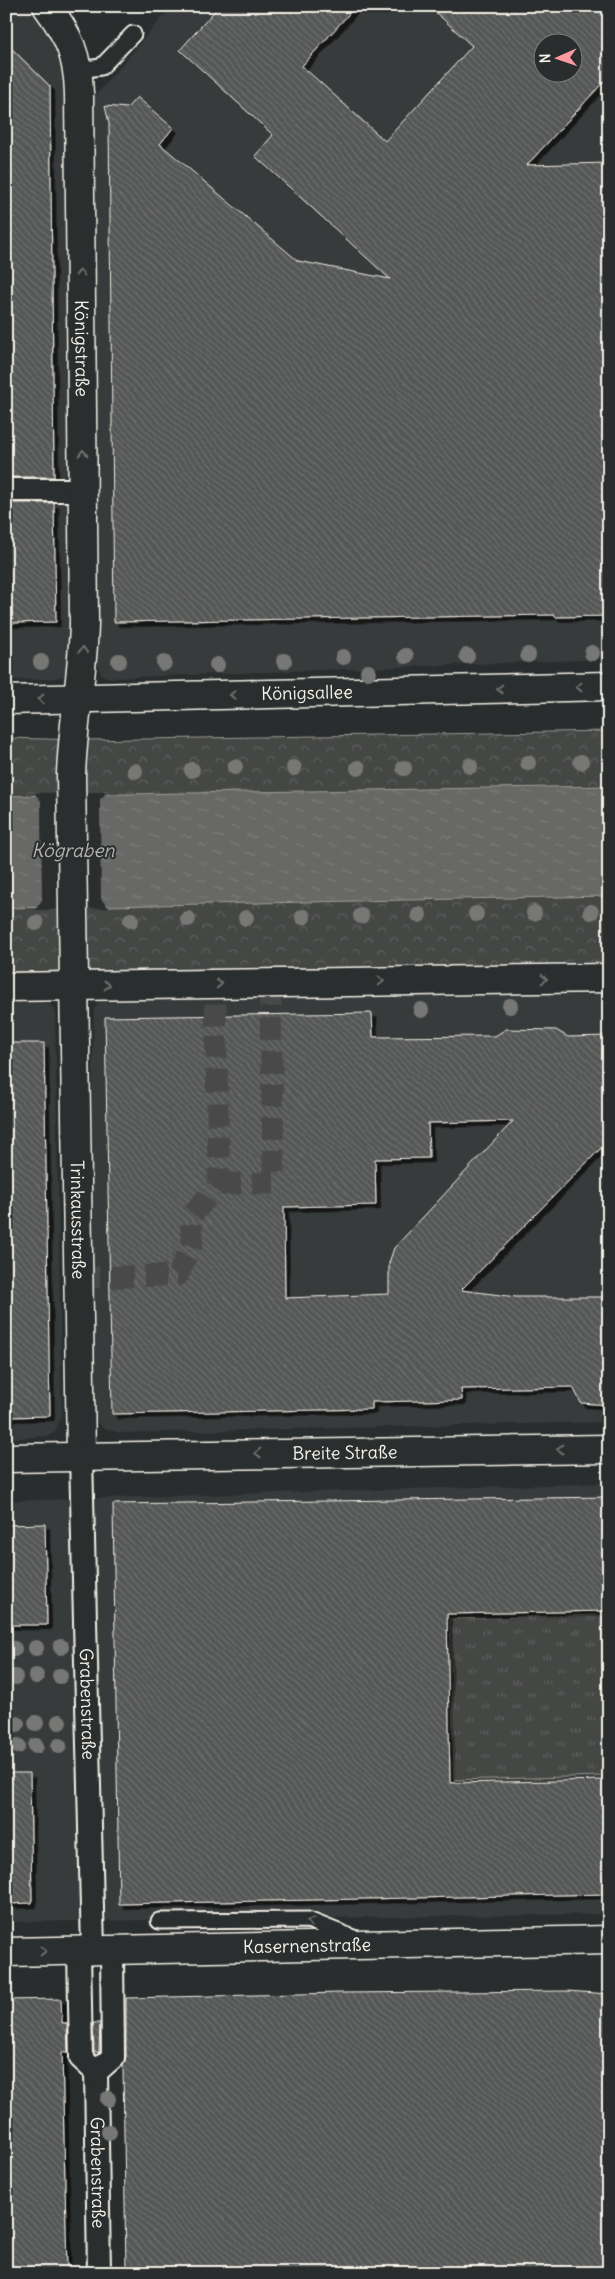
<svg xmlns="http://www.w3.org/2000/svg" width="615" height="2279" font-family="Delius,sans-serif">
	<style>
		.built { fill: #373a3a; fill-rule: evenodd }
		.grass { fill: url(#grass-tufts); stroke: #9c9c96 }
		.forest { fill: url(#forest-crowns); stroke: #9c9c96 }
		.water { fill: url(#water-ripples); stroke: #9f9f9a }
		.pier { fill: #2a2d2e }
		.building { fill: url(#building-back-hatch); stroke: #f4f1e8; fill-rule: evenodd; filter: url(#shadow) }
		.lines { fill: none; stroke-linecap: round; stroke-linejoin: round }
		.pedestrian-tunnel { stroke: #484a4a; stroke-width: 22; stroke-dasharray: 22 11; stroke-linecap: butt }
		.service-casing { stroke: #f4f1e8; stroke-width: 19 }
		.pedestrian-casing { stroke: #f4f1e8; stroke-width: 26 }
		.minor-casing { stroke: #f4f1e8; stroke-width: 31 }
		.secondary-casing { stroke: #f4f1e8; stroke-width: 31 }
		.service { stroke: #2a2d2e; stroke-width: 15 }
		.pedestrian { stroke: #2a2d2e; stroke-width: 22 }
		.minor { stroke: #2a2d2e; stroke-width: 28 }
		.secondary { stroke: #2a2d2e; stroke-width: 28 }
		.tree { fill: #777875 }
		.oneway { stroke: #71726f }
		.labels { text-anchor: middle; stroke-width: 4; stroke-linejoin: round; paint-order: stroke }
		.street-label { font-size: 18px; fill: #f4f1e8; stroke: #2a2d2e }
		.water-label { font-size: 19px; font-style: italic; fill: #b5b3ae; stroke: #2a2d2e }
	</style>
	<defs>
		<pattern id="grass-tufts" width="24" height="20" patternUnits="userSpaceOnUse" patternTransform="scale(1.25)"><rect width="24" height="20" fill="#444645"/><path d="M3 7l-1-3M5 7V3M7 7l1-3M15 17l-1-3M17 17v-4M19 17l1-3" fill="none" stroke="#606160"/></pattern>
		<pattern id="forest-crowns" width="20" height="18" patternUnits="userSpaceOnUse" patternTransform="scale(1.25)"><rect width="20" height="18" fill="#444645"/><path d="M2 6a3 3 0 1 1 6 0M12 15a3 3 0 1 1 6 0" fill="none" stroke="#606160"/></pattern>
		<pattern id="water-ripples" width="26" height="14" patternUnits="userSpaceOnUse" patternTransform="scale(1.25)"><rect width="26" height="14" fill="#676866"/><path d="M2 4q2-2 4 0t4 0M15 11q2-2 4 0t4 0" fill="none" stroke="#7d7e7c"/></pattern>
		<pattern id="building-back-hatch" width="6" height="6" patternUnits="userSpaceOnUse" patternTransform="scale(1.25)"><rect width="6" height="6" fill="#555756"/><path d="M-1 5l2 2M0 0l6 6M5-1l2 2" fill="none" stroke="#6e706e"/></pattern>
		<filter id="shadow"><feDropShadow dx="4.5" dy="4.5" stdDeviation="0" flood-color="#0009"/></filter>
	</defs>
	<rect width="100%" height="100%" fill="#2a2d2e"/>
	<filter id="ink" filterUnits="userSpaceOnUse"><feTurbulence type="fractalNoise" baseFrequency=".02" numOctaves="2"/><feDisplacementMap in="SourceGraphic" scale="10" xChannelSelector="R" yChannelSelector="G"/><feConvolveMatrix kernelMatrix="1 2 1 2 8 2 1 2 1" color-interpolation-filters="sRGB"/></filter>
	<g filter="url(#ink)">
		<path class="built" d="M6 6H33L63 39 72 91 70 648 68 672 60 677 49 679 6 680Z
			M172 6H609V659L109 678 101 674 97 662 89 103ZM542 42H572V72H542Z
			M609 991V1422L120 1433 103 1428 97 1423 93 1414 92 1091 94 1009 98 1003 103 1001Z
			M33 999 51 1005 55 1011 62 1415 55 1432 48 1436 6 1439V1001Z
			M609 1483V1914L6 1922V1501Z"/>
		<path class="grass" d="M601 1615 605 1776 454 1780 450 1619Z"/>
		<path class="forest" d="M609 731V964L6 972V738L83 740Z"/>
		<path class="water" d="M609 786V896L6 908V796Z"/>
		<path class="pier" d="M108 792 100 799V810L101 899 109 908 35 910 42 900 41 810V801L34 793Z"/>
		<path class="building" d="M219 6H356L302 66 385 141 472 46 429 6H601L609 14V76L527 165 609 163V616L555 617 554 615 114 622 109 123 105 106 127 108 137 97 173 128 160 144 298 261 390 279 255 156 273 135 180 50ZM542 42H572V72H542Z
			M6 43 50 86 54 477H6Z
			M6 503H54L56 622 6 623Z
			M372 1013 373 1037 495 1036 506 1029 556 1030 568 1037 609 1036V1140L461 1290 516 1297H609V1405L581 1403 573 1387 461 1389 462 1400 372 1402V1409L112 1414 105 1017ZM513 1121 394 1248 389 1263V1294L285 1298 284 1207 376 1205 375 1159 429 1158 428 1123Z
			M6 1043H44L50 1416 6 1417Z
			M609 1497V1611L447 1614 450 1783 609 1780V1894L119 1904 113 1504Z
			M45 1524 47 1625H6V1525Z
			M6 1773H30L32 1903 6 1904Z
			M567 1991 609 1994V2273H126L123 2066 126 2057V1998L340 1993Z
			M61 1999 62 2023H67L68 2052H62L67 2273H13V2268H6V2000Z
			M93 2023H100L99 2052H94Z"/>
		<g class="lines">
			<path class="pedestrian-tunnel" d="M219 1184 274 1183 270 983
				M78 1278 178 1275 192 1244 191 1216 219 1184 215 984"/>
			<g class="service-casing">
				<path id="service" d="M78 70 101 67 133 34
					M159 1921 308 1920 356 1939"/>
			</g>
			<g class="pedestrian-casing">
				<g id="pedestrian">
					<path d="M6 490H83"/>
					<path id="s1" d="M81 1456 93 1950"/>
					<path id="s2" d="M79 1950 81 2058 96 2072 99 2273"/>
					<path d="M96 2072 113 2057 112 1951"/>
				</g>
			</g>
			<g class="minor-casing">
				<g id="minor">
					<path id="s3" d="M47 6C69 36 78 56 79 93L84 623C83 674 73 723 71 774L81 1456"/>
					<path id="s4" d="M6 700 609 686"/>
					<path d="M6 987 609 978"/>
				</g>
			</g>
			<g class="secondary-casing">
				<g id="secondary">
					<path id="s5" d="M6 1458 609 1449"/>
					<path id="s6" d="M6 1952 609 1940"/>
				</g>
			</g>
			<use href="#service" class="service"/>
			<use href="#pedestrian" class="pedestrian"/>
			<use href="#minor" class="minor"/>
			<use href="#secondary" class="secondary"/>
		</g>
		<g class="tree">
			<circle cx="592" cy="653" r="8"/>
			<circle cx="528" cy="655" r="8"/>
			<circle cx="406" cy="656" r="8"/>
			<circle cx="467" cy="656" r="8"/>
			<circle cx="343" cy="657" r="8"/>
			<circle cx="119" cy="661" r="8"/>
			<circle cx="284" cy="661" r="8"/>
			<circle cx="41" cy="662" r="8"/>
			<circle cx="164" cy="663" r="8"/>
			<circle cx="217" cy="665" r="8"/>
			<circle cx="368" cy="672" r="8"/>
			<circle cx="581" cy="762" r="8"/>
			<circle cx="528" cy="763" r="8"/>
			<circle cx="470" cy="766" r="8"/>
			<circle cx="235" cy="767" r="8"/>
			<circle cx="294" cy="768" r="8"/>
			<circle cx="358" cy="768" r="8"/>
			<circle cx="404" cy="768" r="8"/>
			<circle cx="192" cy="770" r="8"/>
			<circle cx="135" cy="771" r="8"/>
			<circle cx="591" cy="912" r="8"/>
			<circle cx="534" cy="913" r="8"/>
			<circle cx="476" cy="914" r="8"/>
			<circle cx="419" cy="915" r="8"/>
			<circle cx="361" cy="916" r="8"/>
			<circle cx="303" cy="917" r="8"/>
			<circle cx="246" cy="918" r="8"/>
			<circle cx="188" cy="919" r="8"/>
			<circle cx="131" cy="920" r="8"/>
			<circle cx="36" cy="923" r="8"/>
			<circle cx="510" cy="1006" r="8"/>
			<circle cx="421" cy="1010" r="8"/>
			<circle cx="61" cy="1647" r="8"/>
			<circle cx="36" cy="1648" r="8"/>
			<circle cx="14" cy="1649" r="8"/>
			<circle cx="36" cy="1676" r="8"/>
			<circle cx="60" cy="1676" r="8"/>
			<circle cx="15" cy="1677" r="8"/>
			<circle cx="59" cy="1722" r="8"/>
			<circle cx="36" cy="1723" r="8"/>
			<circle cx="17" cy="1724" r="8"/>
			<circle cx="18" cy="1746" r="8"/>
			<circle cx="36" cy="1746" r="8"/>
			<circle cx="59" cy="1746" r="8"/>
			<circle cx="108" cy="2099" r="8"/>
			<circle cx="109" cy="2132" r="8"/>
		</g>
		<defs><path id="oneway-chevron" d="M-2-3.5L2.5 0L-2 3.5" fill="none" stroke-width="1.6" stroke-linecap="round" stroke-linejoin="round" transform="scale(1.25)"/></defs>
		<g class="oneway">
			<use href="#oneway-chevron" transform="translate(80 273) rotate(-90)"/>
			<use href="#oneway-chevron" transform="translate(83 453) rotate(-91)"/>
			<use href="#oneway-chevron" transform="translate(83 650) rotate(-87)"/>
			<use href="#oneway-chevron" transform="translate(579 687) rotate(179)"/>
			<use href="#oneway-chevron" transform="translate(500 689) rotate(179)"/>
			<use href="#oneway-chevron" transform="translate(233 695) rotate(179)"/>
			<use href="#oneway-chevron" transform="translate(41 699) rotate(179)"/>
			<use href="#oneway-chevron" transform="translate(544 979) rotate(-1)"/>
			<use href="#oneway-chevron" transform="translate(381 981) rotate(-1)"/>
			<use href="#oneway-chevron" transform="translate(219 984) rotate(-1)"/>
			<use href="#oneway-chevron" transform="translate(107 985) rotate(-1)"/>
			<use href="#oneway-chevron" transform="translate(560 1449) rotate(179)"/>
			<use href="#oneway-chevron" transform="translate(258 1453) rotate(179)"/>
			<use href="#oneway-chevron" transform="translate(310 1922) rotate(-166)"/>
			<use href="#oneway-chevron" transform="translate(43 1951) rotate(-1)"/>
		</g>
	</g>
	<g class="labels">
		<g class="street-label">
			<text dy="6" stroke="none"><textPath href="#s3" startOffset="350">Königstraße</textPath></text>
			<text dy="6" stroke="none"><textPath href="#s4" startOffset="301">Königsallee</textPath></text>
			<text dy="6" stroke="none"><textPath href="#s3" startOffset="1222">Trinkausstraße</textPath></text>
			<text dy="6" stroke="none"><textPath href="#s5" startOffset="339">Breite Straße</textPath></text>
			<text dy="6" stroke="none"><textPath href="#s1" startOffset="248">Grabenstraße</textPath></text>
			<text dy="6" stroke="none"><textPath href="#s6" startOffset="301">Kasernenstraße</textPath></text>
			<text dy="6" stroke="none"><textPath href="#s2" startOffset="229">Grabenstraße</textPath></text>
		</g>
		<g class="water-label">
			<text x="73" y="857">Kögraben</text>
		</g>
	</g>
	<rect width="615" height="2279" fill="none" stroke="#2a2d2e" stroke-width="25"/>
	<rect x="12" y="12" width="590" height="2254" fill="none" stroke="#f4f1e8" stroke-width="2" filter="url(#ink)"/>
	<g transform="translate(558 58) rotate(268)"><circle r="24" fill="#2a2d2e" stroke="#7b7b78"/>
	<path d="M0-4L9 19L0 12L-9 19Z" fill="#ff9aa2"/>
	<text y="-8" font-size="14" font-weight="bold" text-anchor="middle" fill="#f4f1e8">N</text>
	</g>
</svg>
